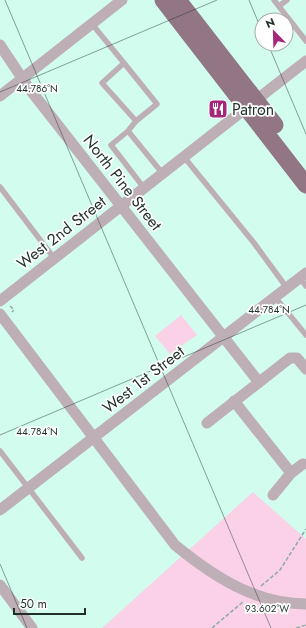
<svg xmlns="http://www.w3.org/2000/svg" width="306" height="628" font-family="Jost,sans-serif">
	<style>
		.green { fill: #fad1e7 }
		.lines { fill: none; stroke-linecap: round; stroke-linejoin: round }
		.path { stroke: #8baca2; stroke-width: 1.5; stroke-dasharray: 4 2; stroke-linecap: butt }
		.service { stroke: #beaeb6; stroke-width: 5.5 }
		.minor { stroke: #beaeb6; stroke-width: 11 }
		.primary { stroke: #927685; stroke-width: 17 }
		.ticks { fill: none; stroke: #1f302b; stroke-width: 1; stroke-opacity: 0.45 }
		.labels { text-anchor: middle; stroke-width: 3.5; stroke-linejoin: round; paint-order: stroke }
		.poi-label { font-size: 16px; fill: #1f302b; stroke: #fefefe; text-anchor: start }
		.street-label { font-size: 16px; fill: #1f302b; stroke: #fefefe }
		.ticks-label { font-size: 10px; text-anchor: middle; fill: #1f302b; stroke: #fefefe; stroke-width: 3.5; stroke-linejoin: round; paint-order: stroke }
	</style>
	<rect width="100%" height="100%" fill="#d1fcee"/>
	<path class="green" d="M181 315 197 335 170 354 155 336Z
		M253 492 306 539V628H102Z"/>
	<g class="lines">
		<path class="path" d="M10 306 14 310 12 312
			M261 586 280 570 306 529
			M212 628 244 601
			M296 628 306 625"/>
		<path class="service" d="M274 0 306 41
			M279 6 287 0
			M92 24 124 63
			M124 63 157 104 136 121 102 83Z
			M128 131 136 121
			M184 157 254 243 287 288
			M0 187 54 258
			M144 188 111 145 128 131 163 174
			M300 278 306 286
			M275 297 306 335
			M0 451 82 558"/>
		<path class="minor" d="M0 45 28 87 258 381
			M0 96 122 0
			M0 301 306 61
			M0 314 175 545C213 576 255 604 306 604
			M234 401 291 473
			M207 423 290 358H297L306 369
			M273 495 291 473 303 464
			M0 510 306 273
			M0 585 32 628"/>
		<path class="primary" d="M163 0 306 185
			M178 0 275 125"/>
	</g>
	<path class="ticks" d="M5 0 271 628M249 0 262 31M268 44 306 134M0 92 217 0M0 435 306 305M0 564 27 628"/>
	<defs>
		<g id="restaurant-square" transform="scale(1)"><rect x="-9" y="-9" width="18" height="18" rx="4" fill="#a5277a" stroke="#fefefe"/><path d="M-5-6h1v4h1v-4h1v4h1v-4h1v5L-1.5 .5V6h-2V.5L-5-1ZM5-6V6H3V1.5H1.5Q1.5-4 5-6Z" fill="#fff"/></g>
	</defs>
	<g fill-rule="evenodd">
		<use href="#restaurant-square" x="218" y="109"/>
	</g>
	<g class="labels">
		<g class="poi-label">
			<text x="232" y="115">Patron</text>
		</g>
		<g class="street-label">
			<text transform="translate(123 182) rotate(52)" y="6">North Pine Street</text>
			<text transform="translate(61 232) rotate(-38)" y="6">West 2nd Street</text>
			<text transform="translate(143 379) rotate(-38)" y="6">West 1st Street</text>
		</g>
	</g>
	<g class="ticks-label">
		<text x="37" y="92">44.786°N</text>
		<text x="269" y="313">44.784°N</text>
		<text x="37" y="435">44.784°N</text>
		<text x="267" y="612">93.602°W</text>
	</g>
	<g transform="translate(274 32) rotate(337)"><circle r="19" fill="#fefefe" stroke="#a5acaa"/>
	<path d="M0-3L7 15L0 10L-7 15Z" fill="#a5277a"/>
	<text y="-6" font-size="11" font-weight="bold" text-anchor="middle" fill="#1f302b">N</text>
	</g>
	<path d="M14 608v6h71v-6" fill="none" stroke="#1f302b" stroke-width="2"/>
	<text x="20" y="608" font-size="12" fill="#1f302b" stroke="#fefefe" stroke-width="3" paint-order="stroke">50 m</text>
</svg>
